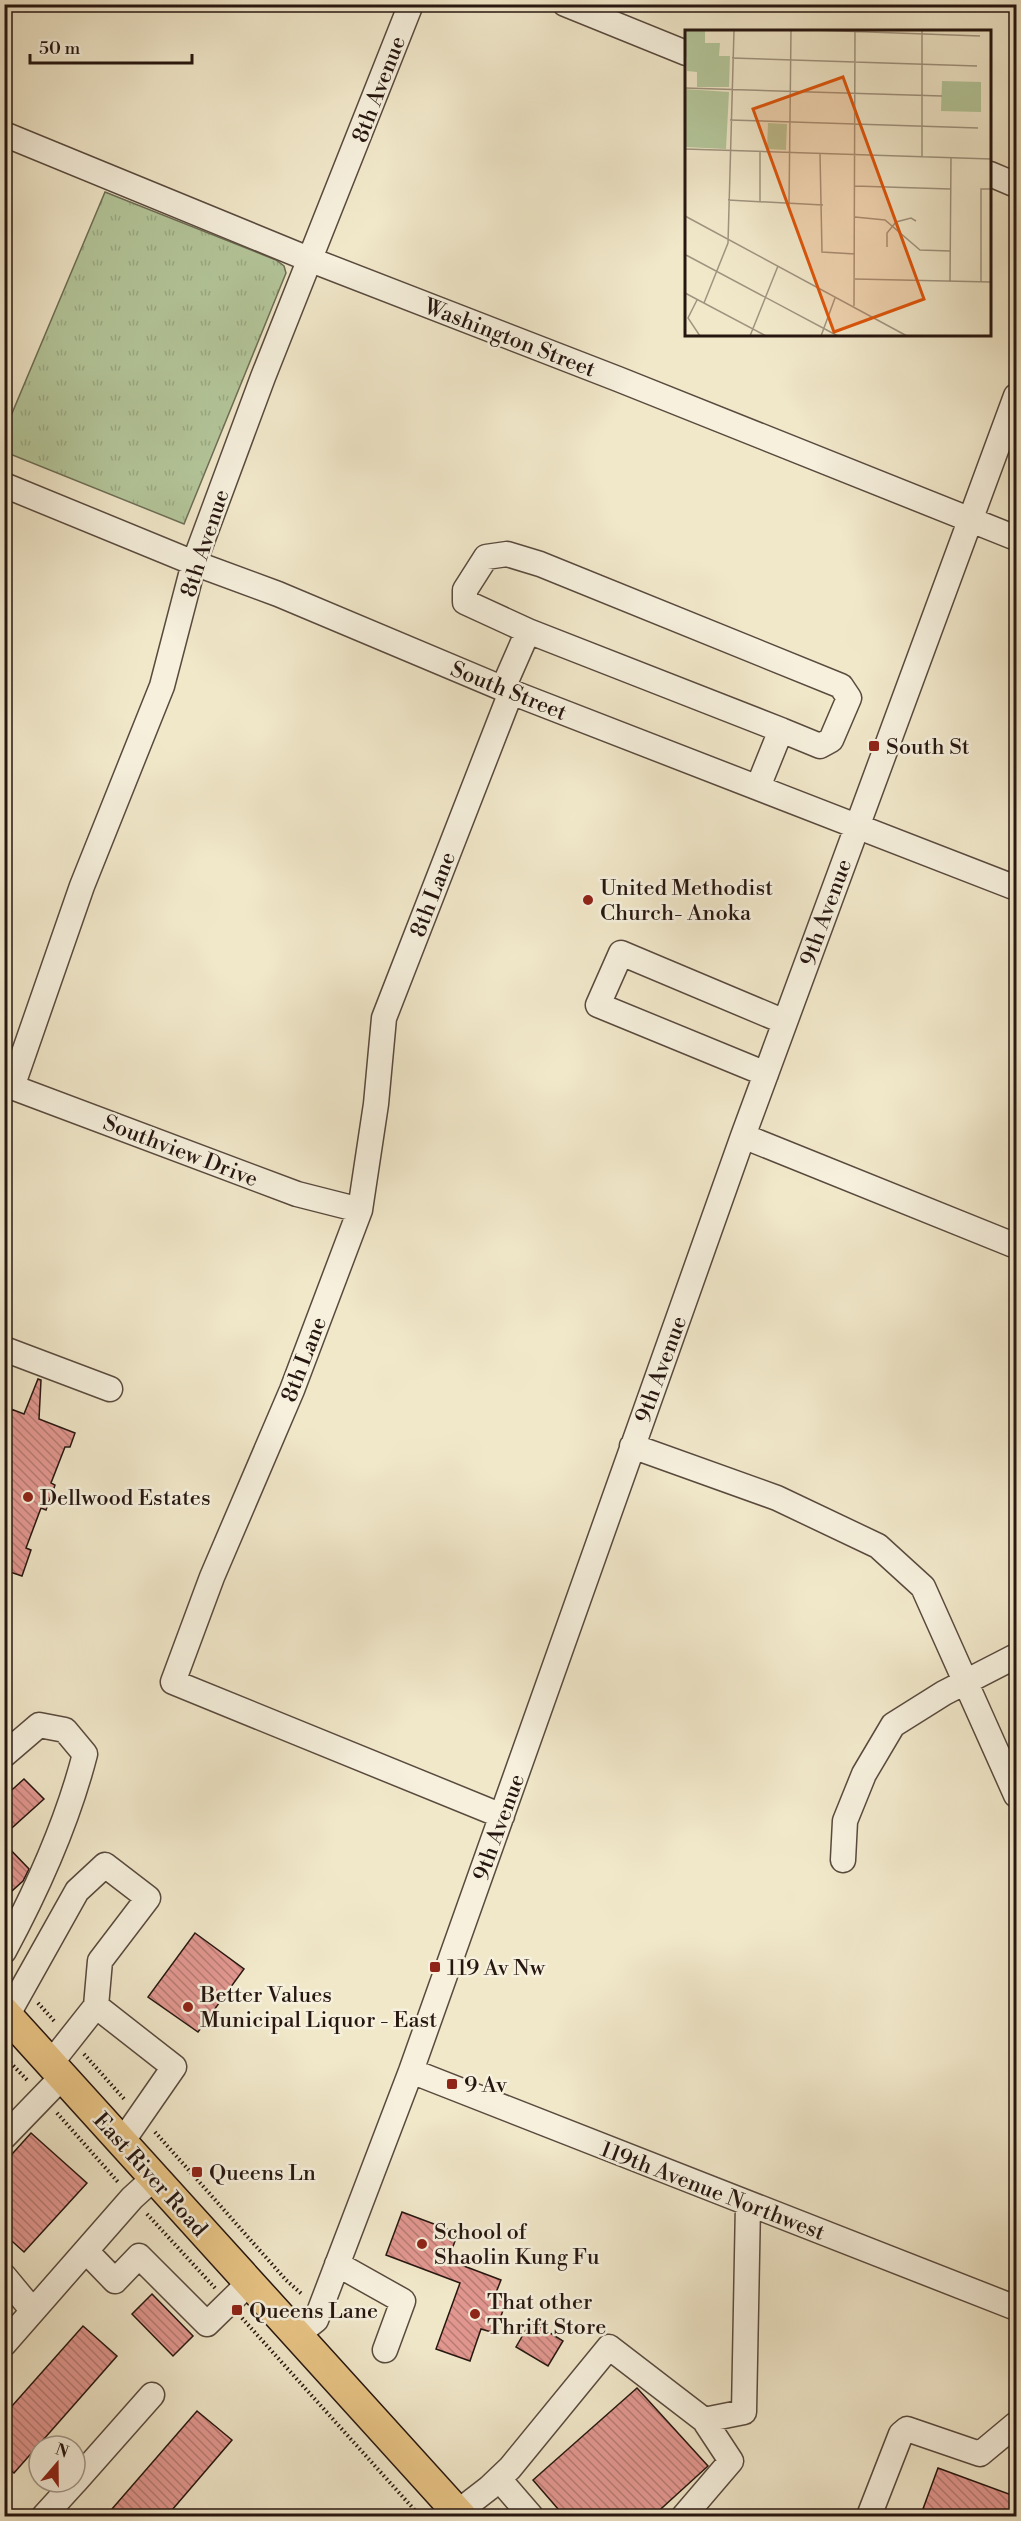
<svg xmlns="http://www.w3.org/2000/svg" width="1021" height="2521" font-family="'Libre Bodoni',serif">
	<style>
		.grass { fill: url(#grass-tufts); stroke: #6d6e56; stroke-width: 1.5 }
		.building { fill: url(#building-back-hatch); stroke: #261610; stroke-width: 1.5 }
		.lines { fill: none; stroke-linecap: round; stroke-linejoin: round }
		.minor-casing { stroke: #594a3e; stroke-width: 27 }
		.major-casing { stroke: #261610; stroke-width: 33 }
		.path { stroke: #261610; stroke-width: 4; stroke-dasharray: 1.5 3; stroke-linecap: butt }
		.minor { stroke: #f6f0dd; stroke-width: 24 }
		.major { stroke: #e8c485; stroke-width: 30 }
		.poi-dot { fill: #8f2418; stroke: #f6f0dd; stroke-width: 2 }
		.labels { text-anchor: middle; stroke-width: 5; stroke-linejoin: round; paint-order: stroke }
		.street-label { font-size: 22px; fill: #261610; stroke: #f6f0dd }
		.poi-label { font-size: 22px; fill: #261610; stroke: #f6f0dd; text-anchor: start }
		.inset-road { fill: none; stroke: #a09480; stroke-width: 1.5 }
		.view { fill: #de560c; fill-opacity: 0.15; stroke: #de560c; stroke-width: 3 }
		.inset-edge { fill: none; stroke: #261610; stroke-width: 3 }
	</style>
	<defs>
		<pattern id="grass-tufts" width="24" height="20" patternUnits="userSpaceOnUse" patternTransform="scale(1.5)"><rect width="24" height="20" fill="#b4c79b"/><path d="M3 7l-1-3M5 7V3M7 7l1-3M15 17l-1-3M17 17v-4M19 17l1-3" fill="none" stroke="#9baa84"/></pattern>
		<pattern id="building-back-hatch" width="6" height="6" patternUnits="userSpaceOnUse" patternTransform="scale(1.5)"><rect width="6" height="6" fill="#e39891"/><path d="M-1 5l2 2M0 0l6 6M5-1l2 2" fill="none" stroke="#b87b75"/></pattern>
	</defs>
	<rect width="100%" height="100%" fill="#f1e8ca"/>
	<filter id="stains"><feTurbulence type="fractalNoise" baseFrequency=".00333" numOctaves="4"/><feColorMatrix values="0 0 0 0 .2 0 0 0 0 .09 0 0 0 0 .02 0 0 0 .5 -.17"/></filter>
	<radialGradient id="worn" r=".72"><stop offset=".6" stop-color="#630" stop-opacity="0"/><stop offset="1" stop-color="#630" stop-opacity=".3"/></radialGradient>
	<path class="grass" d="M105 192 276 260 284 266 286 273 184 524 5 452V430Z"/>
	<path class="building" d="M38 1379 41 1380 39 1419 75 1433 70 1447H65L51 1483 55 1485 46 1510 41 1508 26 1548 31 1550 22 1576 4 1570V1413L9 1415 11 1409 24 1414Z
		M24 1779 44 1799 4 1835V1797Z
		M4 1843 29 1869 23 1881 4 1898Z
		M195 1933 244 1969 198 2032 148 1997Z
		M31 2133 87 2183 24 2252 4 2234V2163Z
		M402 2212 458 2233 448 2260 501 2280 495 2295 507 2299 495 2333 481 2329 470 2361 436 2349 460 2283 386 2255Z
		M152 2294 193 2336 173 2356 132 2314Z
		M531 2321 563 2341 548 2366 516 2347Z
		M83 2326 117 2356 14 2473 4 2465V2415Z
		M637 2388 708 2466 652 2517H565L533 2480Z
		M197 2411 232 2440 166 2517H105Z
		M938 2468 1017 2497V2517H920Z"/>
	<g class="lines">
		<g class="minor-casing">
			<path id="minor" d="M565 4 686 53
				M4 134 311 260 618 379 1016 538
				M990 174 1016 185
				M4 485 194 563 278 594 511 692 1016 888
				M528 631 781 730
				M503 688 528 631 465 602V590L486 557 507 554 540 564 841 686 849 698 831 740 820 746 781 730 758 787
				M766 1074 598 1005 621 953 785 1022
				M4 1084 297 1194 360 1210
				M12 1087 82 886 162 686 194 563 263 377 411 4
				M743 1136 1016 1246
				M4 1349 110 1389
				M632 1446 777 1498 878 1546 923 1587 1016 1795
				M4 1755 39 1725 65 1730 85 1754C67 1824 38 1888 4 1951
				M502 1816 173 1682 212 1577 292 1390 360 1210 376 1104 384 1018 511 692
				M843 1860 845 1821 864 1774 893 1725 944 1693 1016 1656
				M96 2006 174 2067 122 2142
				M7 2016 77 1891 105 1865 148 1898 100 1961 96 2006 51 2063
				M411 2071 1016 2308
				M4 2137 63 2076
				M86 2251 115 2281 139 2256 207 2324 249 2283
				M337 2264 403 2301 385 2350
				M4 2276 33 2311
				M296 2336 316 2320 411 2071 743 1136 1016 396
				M4 2344 132 2198 154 2178
				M499 2479 531 2516
				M75 2482 152 2395
				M458 2512 489 2488 510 2468 609 2347 704 2420 744 2412 748 2204
				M44 2516 75 2482
				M684 2516 731 2461 704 2420
				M869 2516 901 2434 907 2429 980 2454 1016 2424"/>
		</g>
		<g class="major-casing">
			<path id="major" d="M4 2012 461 2516"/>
		</g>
		<path class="path" d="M38 2003 55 2022
			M84 2054 125 2100
			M4 2056 28 2081
			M57 2113 118 2182
			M155 2132 286 2280 303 2295
			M147 2214 215 2288
			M242 2318 420 2516"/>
		<use href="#minor" class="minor"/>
		<use href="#major" class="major"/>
	</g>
	<g class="poi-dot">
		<rect x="868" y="740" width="12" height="12" rx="3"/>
		<circle cx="588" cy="900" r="6"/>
		<circle cx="28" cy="1497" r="6"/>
		<rect x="429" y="1961" width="12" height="12" rx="3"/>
		<circle cx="188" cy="2007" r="6"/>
		<rect x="446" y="2078" width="12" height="12" rx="3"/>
		<rect x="191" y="2166" width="12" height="12" rx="3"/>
		<circle cx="422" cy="2244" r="6"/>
		<rect x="231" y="2304" width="12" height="12" rx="3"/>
		<circle cx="475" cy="2314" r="6"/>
	</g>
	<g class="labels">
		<g class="street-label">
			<text transform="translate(378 89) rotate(-69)" y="8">8th Avenue</text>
			<text transform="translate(510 337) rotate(21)" y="8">Washington Street</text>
			<text transform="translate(204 543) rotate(-72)" y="8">8th Avenue</text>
			<text transform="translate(509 690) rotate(22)" y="8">South Street</text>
			<text transform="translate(432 894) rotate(-69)" y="8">8th Lane</text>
			<text transform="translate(825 912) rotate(-70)" y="8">9th Avenue</text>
			<text transform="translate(181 1150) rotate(21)" y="8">Southview Drive</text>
			<text transform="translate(303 1359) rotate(-69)" y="8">8th Lane</text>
			<text transform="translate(660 1369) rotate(-70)" y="8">9th Avenue</text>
			<text transform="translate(498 1827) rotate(-70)" y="8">9th Avenue</text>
			<text transform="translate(151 2174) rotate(48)" y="8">East River Road</text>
			<text transform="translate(713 2190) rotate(21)" y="8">119th Avenue Northwest</text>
		</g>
		<g class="poi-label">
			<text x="886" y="754">South St</text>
			<text x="600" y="895">United Methodist<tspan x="600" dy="25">Church- Anoka</tspan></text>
			<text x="40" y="1505">Dellwood Estates</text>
			<text x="447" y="1975">119 Av Nw</text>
			<text x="200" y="2002">Better Values<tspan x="200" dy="25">Municipal Liquor - East</tspan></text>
			<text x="464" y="2092">9 Av</text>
			<text x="209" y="2180">Queens Ln</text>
			<text x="434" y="2239">School of<tspan x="434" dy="25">Shaolin Kung Fu</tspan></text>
			<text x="487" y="2309">That other<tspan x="487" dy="25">Thrift Store</tspan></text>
			<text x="249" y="2318">Queens Lane</text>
		</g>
	</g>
	<g transform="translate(685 30)">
		<rect width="306" height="306" fill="#f1e8ca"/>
		<path d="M83 93 102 94 101 120 82 119Z" fill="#b4c79b"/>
		<path d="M0 0H20V13H35L34 26H45L44 57H12V42L2 41ZM257 51 296 52V82L256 81ZM0 59 44 62 41 119 0 117Z" fill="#b4c79b"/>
		<path d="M0 1 14 3 15 28 0 27Z" fill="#b4c79b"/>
		<path class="inset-road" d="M128 0 295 6M237 0V127M47 28 292 36M0 58 257 66M45 90 293 98M0 119 306 129M135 124 137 222 170 224M170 156 265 159M43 170 138 175M75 171V122M104 175 106 0M0 186 222 306M170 187 200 190 235 220 265 221M202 217V203L211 192 226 188 231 191M1 225 153 306M170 249 306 252M265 251 266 128M296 252V159H306M0 263 81 306M12 270 3 288 15 306M19 273 43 213 49 0M169 276 170 0M65 306 93 236M136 306 150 268"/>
		<path class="view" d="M158 47 239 269 149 302 68 79Z"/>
		<rect width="306" height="306" class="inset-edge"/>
	</g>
	<rect width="1021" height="2521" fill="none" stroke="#f1e8ca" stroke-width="24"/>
	<rect x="6" y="6" width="1009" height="2509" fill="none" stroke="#261610" stroke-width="3"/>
	<rect x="12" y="12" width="997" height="2497" fill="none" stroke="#261610" stroke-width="1.5"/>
	<g transform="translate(57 2464) rotate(20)"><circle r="28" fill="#f6f0dd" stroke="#a3998b" stroke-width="1.5"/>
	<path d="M0-4.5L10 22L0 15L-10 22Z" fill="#8f2418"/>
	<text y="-9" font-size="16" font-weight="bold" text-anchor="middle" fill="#261610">N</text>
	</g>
	<path d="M30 54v9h162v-9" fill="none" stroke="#261610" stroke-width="3"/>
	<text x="39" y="54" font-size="18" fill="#261610" stroke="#f6f0dd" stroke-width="4.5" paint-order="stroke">50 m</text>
	<rect width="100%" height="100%" filter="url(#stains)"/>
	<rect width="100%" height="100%" fill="url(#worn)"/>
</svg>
